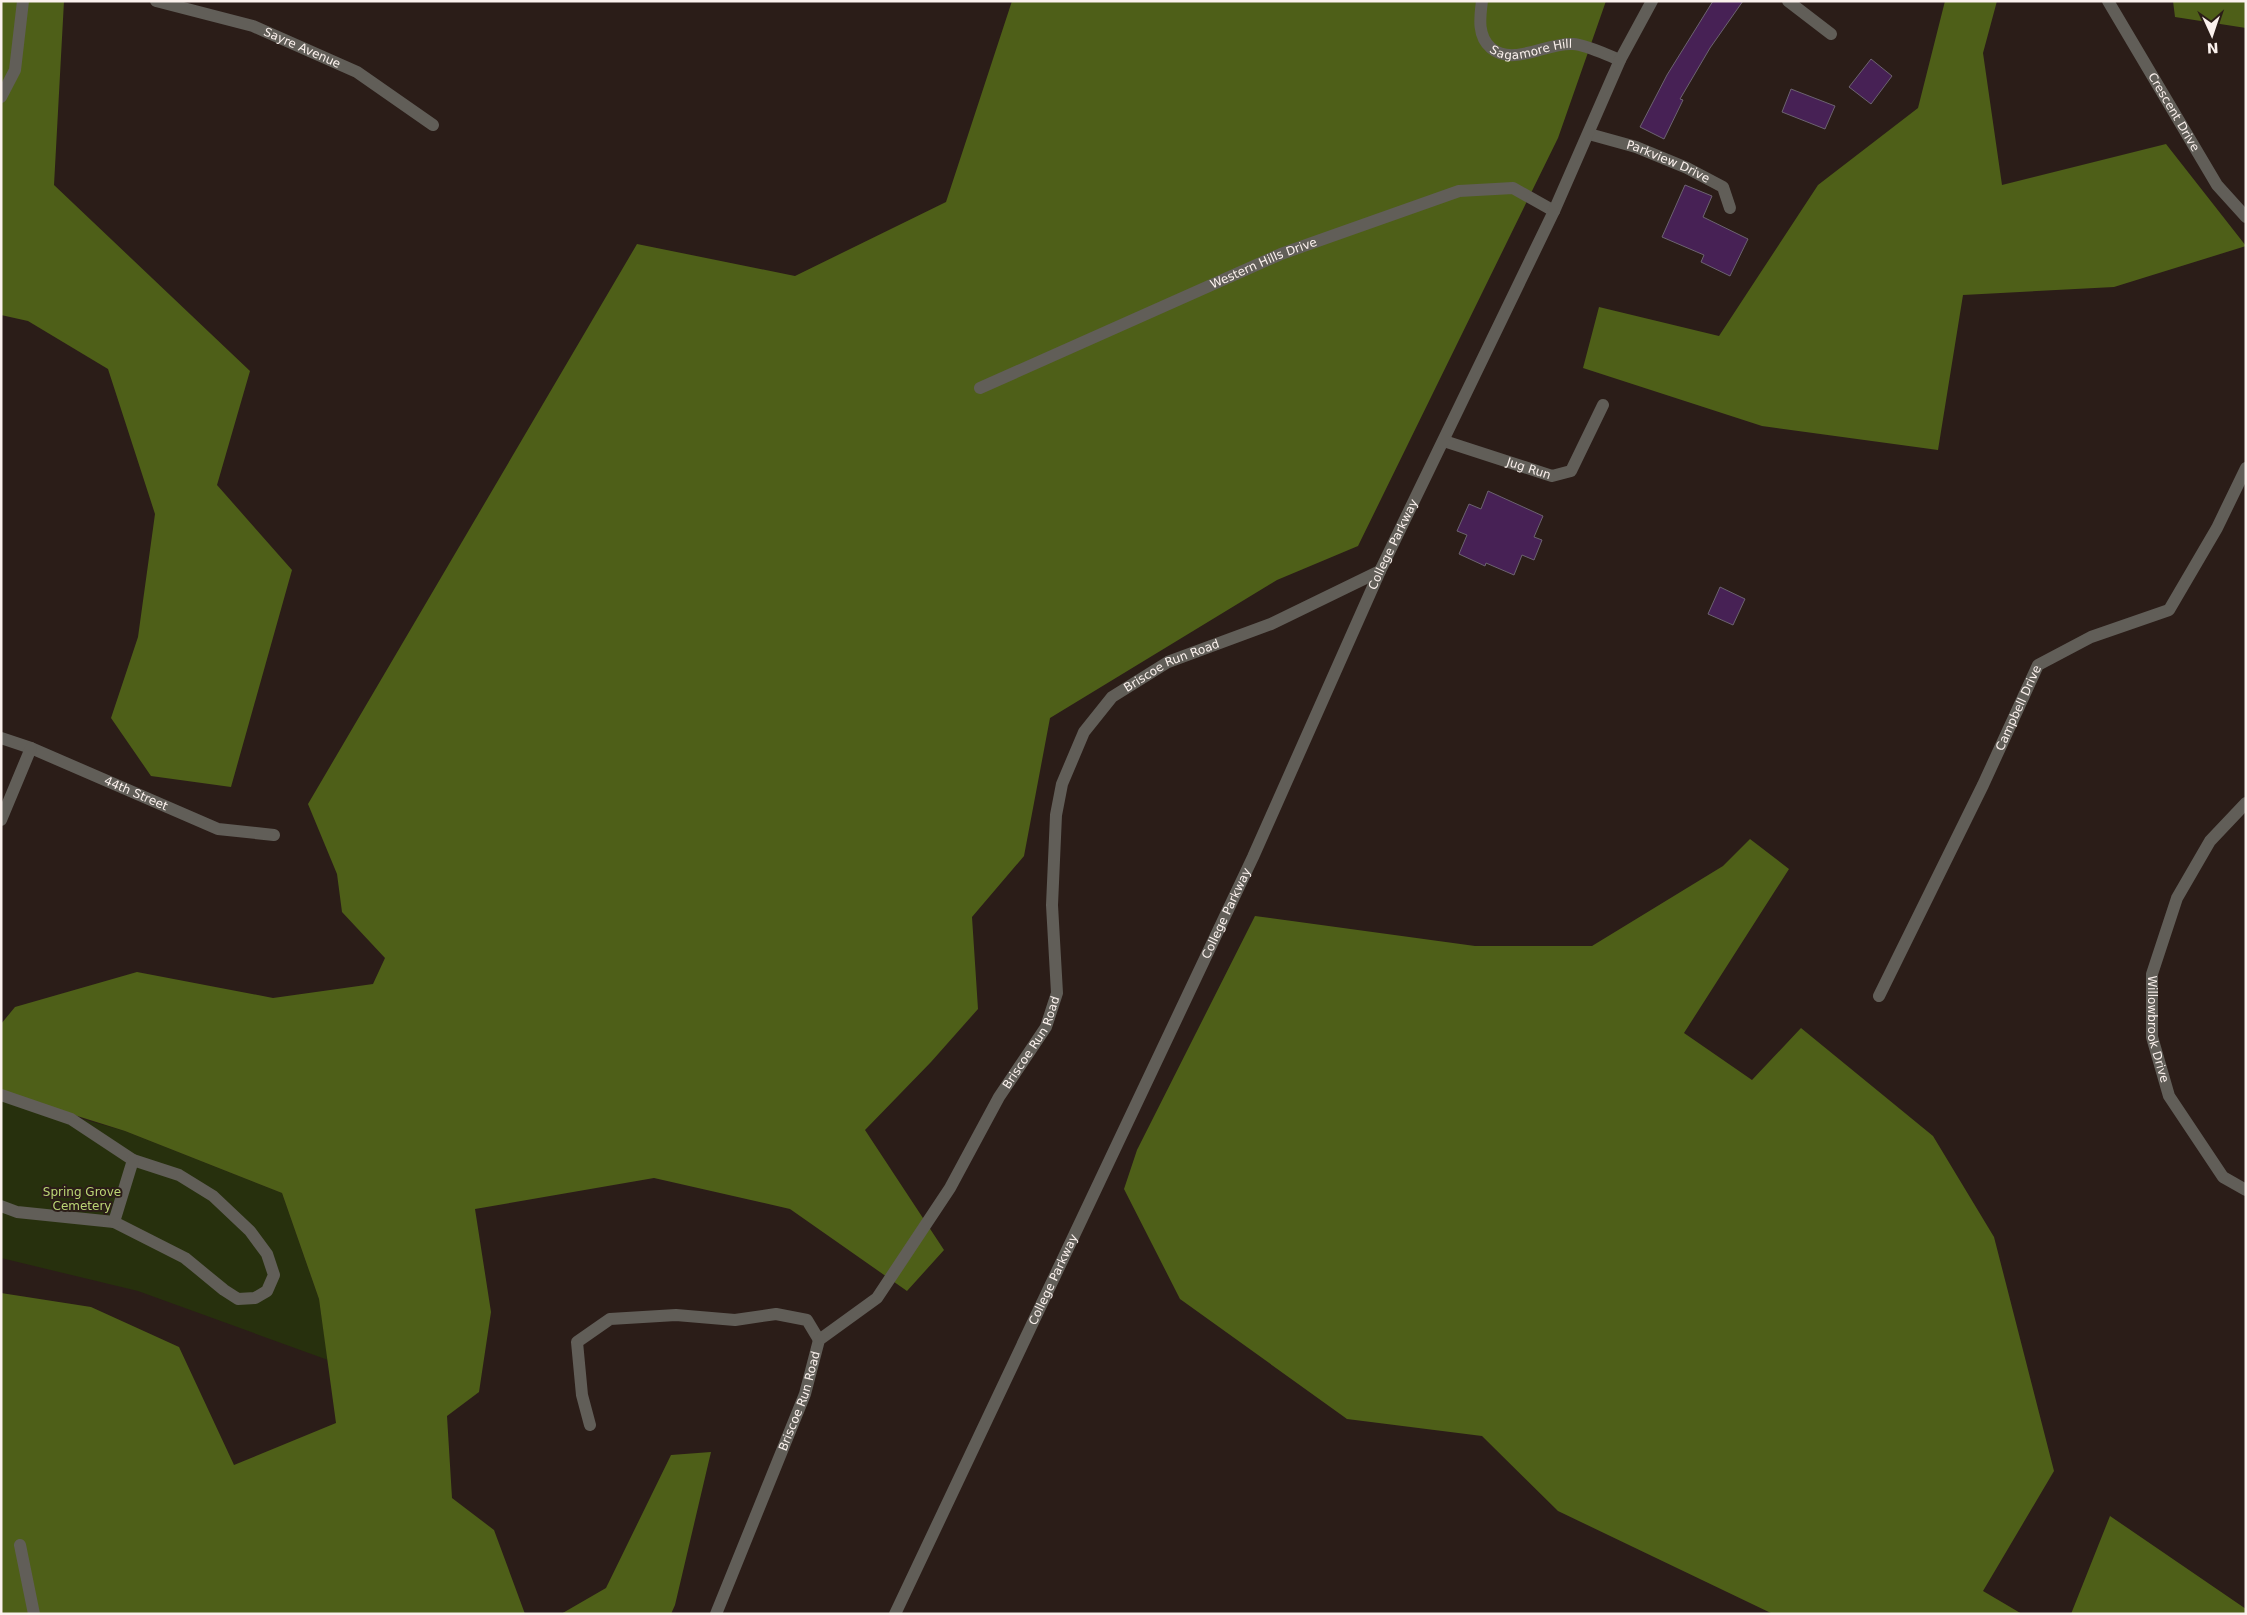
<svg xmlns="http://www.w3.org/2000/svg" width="2247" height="1615" font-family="'DejaVu Sans',sans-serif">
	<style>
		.green { fill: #27300d }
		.forest { fill: #4e5f18 }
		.building { fill: #472155; stroke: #6c6370 }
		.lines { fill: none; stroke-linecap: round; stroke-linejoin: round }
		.minor { stroke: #615e58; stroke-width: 12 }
		.labels { text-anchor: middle; stroke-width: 4; stroke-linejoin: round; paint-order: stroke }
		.street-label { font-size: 12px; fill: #fbf1ed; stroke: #2b1d18 }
		.park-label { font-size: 12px; fill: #bbd675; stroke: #2b1d18 }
	</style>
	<rect width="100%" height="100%" fill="#2b1d18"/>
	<path class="green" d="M1 1096 125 1131 282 1193 319 1299 328 1360 138 1291 1 1258Z"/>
	<path class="forest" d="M1 1H64L54 185 250 371 217 485 292 570 231 787 151 776 111 718 138 637 155 514 108 369 28 321 1 315Z
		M1012 1H1606L1558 138 1358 546 1277 580 1050 718 1024 856 972 917 978 1009 931 1062 865 1130 944 1250 907 1291 790 1209 654 1178 475 1209 491 1312 479 1392 447 1416 452 1498 494 1530 525 1614H1V1293L91 1307 179 1347 234 1465 336 1423 319 1299 282 1193 125 1131 1 1092V1024L15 1007 137 972 273 998 373 984 385 958 342 912 337 874 308 804 637 244 795 276 946 202Z
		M1945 1H1997L1983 53 2002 185 2166 144 2246 246 2114 287 1963 295 1938 450 1762 426 1583 368 1599 307 1719 336 1818 185 1918 108Z
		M2173 1H2246V28L2175 17Z
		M1750 839 1789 869 1684 1033 1752 1080 1801 1028 1933 1136 1994 1237 2054 1471 1983 1591 2022 1614H1773L1558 1511 1482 1436 1347 1419 1180 1299 1124 1189 1137 1150 1255 916 1475 946H1592L1723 866Z
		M711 1452 675 1605 671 1614H561L606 1588 671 1455Z
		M2110 1516 2246 1609V1614H2071Z"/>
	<path class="building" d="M1713 1H1743L1710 48 1680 99 1683 100 1664 139 1640 127 1667 75Z
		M1871 59 1892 76 1871 104 1849 87Z
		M1791 89 1835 106 1825 129 1782 112Z
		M1685 185 1712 196 1703 217 1748 239 1730 276 1701 262 1704 255 1662 237Z
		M1488 491 1543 516 1534 537 1542 540 1534 560 1522 555 1514 575 1486 563 1485 566 1459 554 1467 535 1457 531 1469 504 1481 509Z
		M1720 587 1745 599 1733 625 1708 614Z"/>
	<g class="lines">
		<g class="minor">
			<path id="s1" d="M156 1 253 26 357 72 433 125"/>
			<path id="s2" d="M1482 1C1480 17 1477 36 1491 48 1513 67 1547 42 1573 44 1588 45 1606 55 1620 60"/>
			<path d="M1788 1 1831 34"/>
			<path id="s3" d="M2108 1 2217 185 2246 217"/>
			<path d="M1 97 15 70 23 1"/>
			<path id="s4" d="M1589 134 1636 147 1687 168 1723 187 1730 208"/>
			<path id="s5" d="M980 388 1281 254 1459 191 1513 188 1554 211"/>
			<path id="s6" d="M1444 441 1552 476 1571 471 1603 405"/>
			<path id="s7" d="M1 738 31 748 218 829 274 835"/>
			<path id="s8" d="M2246 803 2210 841 2177 898 2152 974V1037L2169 1096 2223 1177 2246 1190"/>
			<path d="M1 820 31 748"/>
			<path id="s9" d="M1879 996 1983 785 2038 665 2091 637 2169 610 2217 528 2246 468"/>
			<path d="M1 1095 71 1119 133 1160 179 1175 213 1196 250 1231 267 1254 274 1275 267 1291 255 1298 238 1299 224 1290 185 1258 114 1222 17 1212 1 1206"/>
			<path d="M114 1222 133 1160"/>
			<path d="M590 1425 582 1395 577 1342 610 1319 676 1315 735 1320 776 1314 807 1320 819 1340"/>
			<path d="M20 1545 34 1614"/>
			<path id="s10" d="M716 1614 805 1394 819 1340 877 1298 950 1188 999 1097 1046 1027 1057 993 1052 905 1056 815 1062 784 1084 732 1112 697 1168 662 1271 624 1380 571"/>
			<path id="s11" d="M895 1614 1253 857 1380 571 1554 211 1620 60 1652 1"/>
		</g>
	</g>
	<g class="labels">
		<g class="street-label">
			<text dy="4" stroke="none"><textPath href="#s2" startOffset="92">Sagamore Hill</textPath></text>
			<text dy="4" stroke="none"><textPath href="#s1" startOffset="154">Sayre Avenue</textPath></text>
			<text dy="4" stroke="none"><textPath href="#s3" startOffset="129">Crescent Drive</textPath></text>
			<text dy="4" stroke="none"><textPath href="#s4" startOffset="84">Parkview Drive</textPath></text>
			<text dy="4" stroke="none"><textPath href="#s5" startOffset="310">Western Hills Drive</textPath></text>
			<text dy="4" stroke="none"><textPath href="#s6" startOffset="89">Jug Run</textPath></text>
			<text dy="4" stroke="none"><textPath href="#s11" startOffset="1180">College Parkway</textPath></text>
			<text dy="4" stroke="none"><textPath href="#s10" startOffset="1099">Briscoe Run Road</textPath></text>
			<text dy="4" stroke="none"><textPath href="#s9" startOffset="320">Campbell Drive</textPath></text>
			<text dy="4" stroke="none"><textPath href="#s7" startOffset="146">44th Street</textPath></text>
			<text dy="4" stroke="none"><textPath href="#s11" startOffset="775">College Parkway</textPath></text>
			<text dy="4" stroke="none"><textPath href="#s8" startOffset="254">Willowbrook Drive</textPath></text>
			<text dy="4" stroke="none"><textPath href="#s10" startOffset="664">Briscoe Run Road</textPath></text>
			<text dy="4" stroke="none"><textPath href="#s11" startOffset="370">College Parkway</textPath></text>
			<text dy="4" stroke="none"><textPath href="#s10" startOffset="229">Briscoe Run Road</textPath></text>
		</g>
		<g class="park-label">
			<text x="82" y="1196">Spring Grove<tspan x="82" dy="14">Cemetery</tspan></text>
		</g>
	</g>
	<rect width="2247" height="1615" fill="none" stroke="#fbf1ed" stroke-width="5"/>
	<g transform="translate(2212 35) rotate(177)" stroke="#2b1d18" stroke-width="4" paint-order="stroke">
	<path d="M0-4L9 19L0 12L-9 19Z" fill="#fbf1ed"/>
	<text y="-8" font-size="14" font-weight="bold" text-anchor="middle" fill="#fbf1ed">N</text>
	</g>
</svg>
